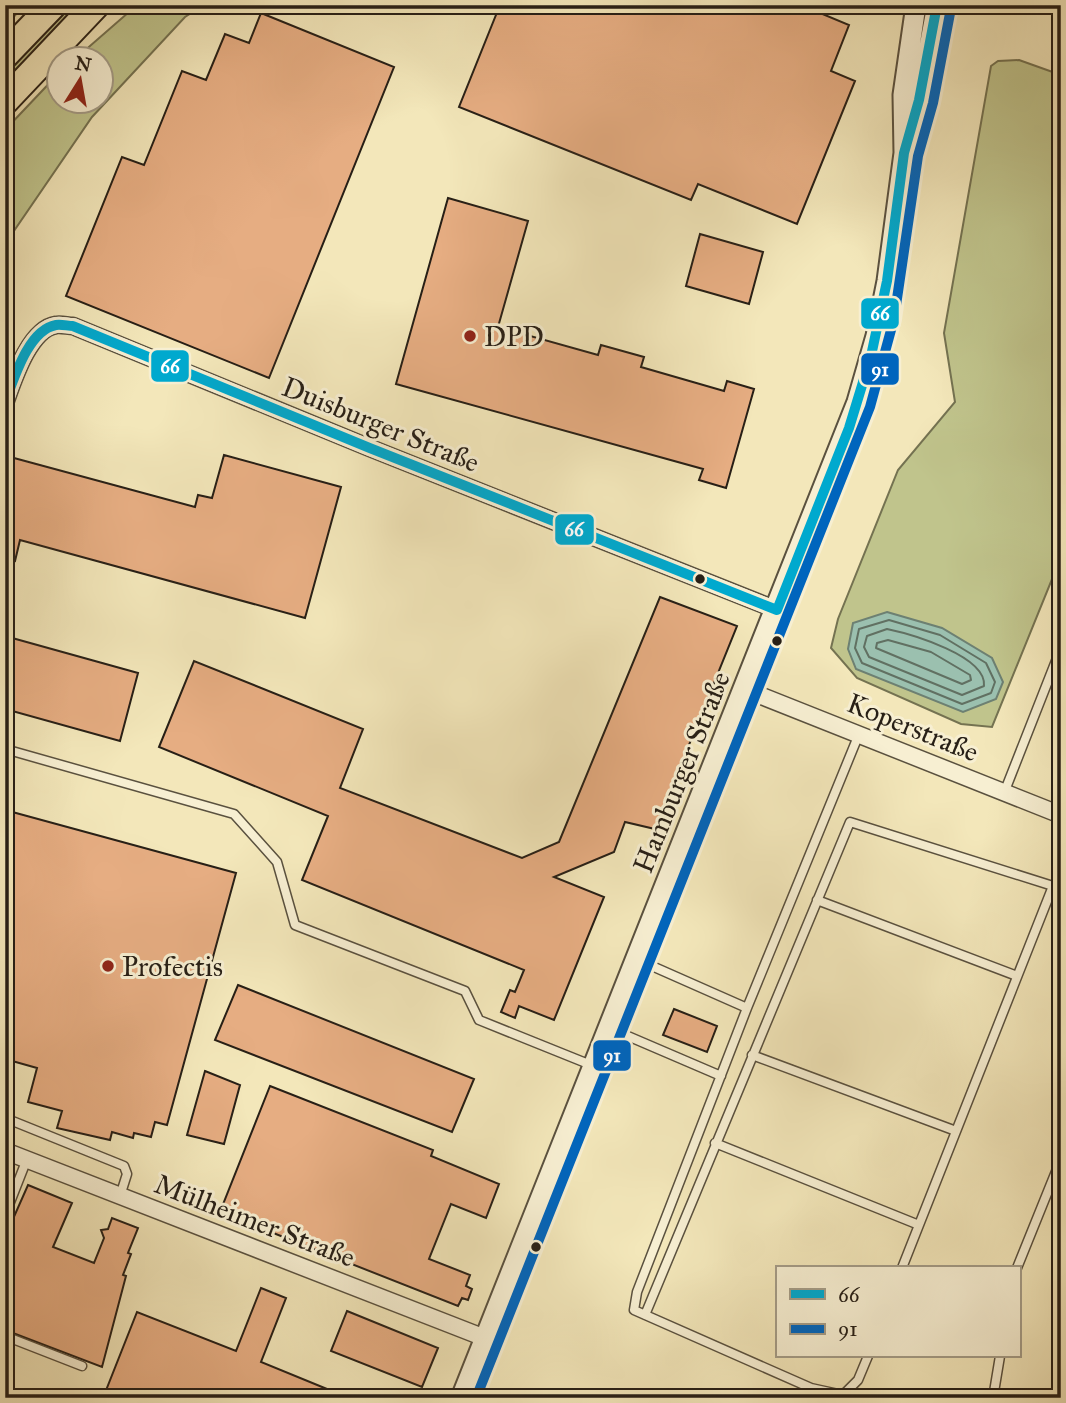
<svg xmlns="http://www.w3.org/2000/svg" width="1066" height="1403" font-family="'IM FELL Great Primer',serif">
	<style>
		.green { fill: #c0c48c; stroke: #747251; stroke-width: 2 }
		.water { fill: #9bc0af; stroke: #6d8072; stroke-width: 2 }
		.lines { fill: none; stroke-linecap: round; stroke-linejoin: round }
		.shore { stroke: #617062; stroke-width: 2 }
		.building { fill: #e6ad82; stroke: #271f16; stroke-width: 2 }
		.service-casing { stroke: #5a513f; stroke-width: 11 }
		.minor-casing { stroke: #5a513f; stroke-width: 19 }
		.tertiary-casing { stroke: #5a513f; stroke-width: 23 }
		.trunk-casing { stroke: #271f16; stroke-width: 30 }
		.service { stroke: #f7efd2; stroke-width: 8 }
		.minor { stroke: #f7efd2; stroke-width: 16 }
		.tertiary { stroke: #f7efd2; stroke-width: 19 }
		.trunk { stroke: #f3e7ba; stroke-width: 26 }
		.bus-1-casing { stroke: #f7efd2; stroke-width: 16 }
		.bus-2-casing { stroke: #f7efd2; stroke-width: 16 }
		.bus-1 { stroke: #00a9ce; stroke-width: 10 }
		.bus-2 { stroke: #0065bd; stroke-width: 10 }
		.poi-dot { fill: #8f2418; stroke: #f7efd2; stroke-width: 2.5 }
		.bus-dot { fill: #271f16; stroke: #f7efd2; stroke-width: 2.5 }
		.labels { text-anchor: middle; stroke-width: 6; stroke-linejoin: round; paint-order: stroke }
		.poi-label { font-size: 28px; fill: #271f16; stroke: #f7efd2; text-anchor: start }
		.street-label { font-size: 28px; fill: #271f16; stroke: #f7efd2 }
		.line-badge { stroke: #f7efd2; stroke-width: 2.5 }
		.badge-label { font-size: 19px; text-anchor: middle; font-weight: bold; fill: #fff }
	</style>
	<rect width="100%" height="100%" fill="#f3e7ba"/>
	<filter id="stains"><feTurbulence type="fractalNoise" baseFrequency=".00286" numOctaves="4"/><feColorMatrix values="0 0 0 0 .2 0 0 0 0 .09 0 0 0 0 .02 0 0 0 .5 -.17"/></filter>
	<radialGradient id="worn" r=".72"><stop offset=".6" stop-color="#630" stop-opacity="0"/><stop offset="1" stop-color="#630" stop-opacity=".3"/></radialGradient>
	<path class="green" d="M5 5H24L5 27Z
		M70 5H84L5 90V74Z
		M137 5H204L185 17 92 117 5 244V130L59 73 60 102H102V60L75 59Z
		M1019 60 1061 75V557L992 727 961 724 857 678 831 648 838 619 898 470 955 402 944 333 991 66 998 61Z"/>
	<path class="water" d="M887 612 942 628 992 658 1003 682 996 699 963 712 856 669 848 649 853 623Z"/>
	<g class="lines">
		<path class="shore" d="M889 620 940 635 986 663 995 682 991 693 962 704 862 663 855 648 859 629Z
			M887 629C911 634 987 656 984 686L962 695 869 657 864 647 867 636Z
			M888 640 931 652 970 675 971 680 962 684 876 648 877 643Z"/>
	</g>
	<path class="building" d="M500 5H801L849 25 831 71 855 81 797 224 698 184 691 200 459 107Z
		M261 13 394 67 269 378 66 296 122 157 144 165 182 71 206 80 225 34 249 43Z
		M448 198 528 221 498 327 598 355 601 345 644 357 641 367 724 391 727 381 754 389 726 488 699 480 703 469 396 384Z
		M700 234 763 252 749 304 686 286Z
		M224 455 341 487 305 618 20 540 15 561 5 559V488L14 458 195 507 198 495 212 498Z
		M660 597 737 626 655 829 625 822 614 852 554 877 604 897 554 1020 519 1006 515 1018 501 1012 510 990 515 992 524 970 302 880 328 816 159 747 194 661 363 729 340 788 522 858 559 842Z
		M5 636 138 673 120 741 5 709Z
		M5 810 236 873 167 1125 155 1122 151 1137 134 1133 133 1138 112 1132 110 1140 57 1128 62 1111 28 1102 37 1068 5 1059Z
		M238 985 474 1079 452 1132 215 1040Z
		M674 1009 717 1026 707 1052 663 1035Z
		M205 1071 240 1085 224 1144 187 1135Z
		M270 1086 433 1150 431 1156 499 1184 486 1218 451 1204 429 1259 470 1275 466 1286 472 1289 468 1300 462 1298 458 1306 220 1212Z
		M28 1185 72 1203 53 1247 94 1263 104 1238 101 1230 108 1229 112 1218 138 1228 128 1253 131 1254 123 1275 126 1276 102 1367 5 1330V1237Z
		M261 1288 286 1298 261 1362 349 1398H103L137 1312 236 1351Z
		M347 1311 438 1348 422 1387 331 1351Z"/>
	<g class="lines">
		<g class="service-casing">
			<path id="service" d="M859 734 747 1008 637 1292 634 1310 811 1388 843 1395 858 1380 868 1356
				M5 749 234 814 277 862 295 925 465 991 479 1020 591 1065
				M1004 793 1061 648
				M817 900 1017 976
				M636 959 747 1008
				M609 1028 721 1076
				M752 1055 956 1131
				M5 1118 124 1166 127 1174 120 1196
				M715 1143 919 1225
				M5 1215 27 1159
				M1017 1268 1061 1159
				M645 1315 850 822 1053 886 902 1268
				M5 1336 82 1366
				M993 1398 1000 1356"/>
		</g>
		<g class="minor-casing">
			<path id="minor" d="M5 403C13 381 29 329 56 325 61 324 68 326 73 326L370 448 777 610
				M744 689 1061 815
				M5 1151 485 1338"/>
		</g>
		<g class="tertiary-casing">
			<path id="tertiary" d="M909 134 919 100 937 5
				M461 1398 857 402 876 336 887 281 904 153 903 95 916 5"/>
		</g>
		<g class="trunk-casing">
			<path id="trunk" d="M5 55 53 5
				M5 101 96 5"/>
		</g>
		<use href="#service" class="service"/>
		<use href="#minor" class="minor"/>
		<use href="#tertiary" class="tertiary"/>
		<use href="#trunk" class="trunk"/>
		<g class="bus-1-casing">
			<path id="bus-1" d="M5 402C14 379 28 330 56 325 61 324 68 326 73 326L370 448 777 610
				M777 610 849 428 871 356 887 281 904 153 919 100 937 5"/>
		</g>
		<g class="bus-2-casing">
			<path id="bus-2" d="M476 1398 870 407 894 319 918 156 933 103 951 8"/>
		</g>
		<use href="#bus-1" class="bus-1"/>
		<use href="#bus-2" class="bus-2"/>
	</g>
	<g class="poi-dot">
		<circle cx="470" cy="336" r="7"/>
		<circle cx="108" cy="966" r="7"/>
	</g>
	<g class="bus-dot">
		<circle cx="700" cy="579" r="6"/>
		<circle cx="777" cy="641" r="6"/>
		<circle cx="536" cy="1247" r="6"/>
	</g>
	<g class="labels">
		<g class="poi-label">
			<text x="484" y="346">DPD</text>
			<text x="122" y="976">Profectis</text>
		</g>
		<g class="street-label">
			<text transform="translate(381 424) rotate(22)" y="10">Duisburger Straße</text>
			<text transform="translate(913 727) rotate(22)" y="10">Koperstraße</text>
			<text transform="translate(681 772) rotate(-68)" y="10">Hamburger Straße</text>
			<text transform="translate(255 1220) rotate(21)" y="10">Mülheimer Straße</text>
		</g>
	</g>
	<g class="line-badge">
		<rect x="860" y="297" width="40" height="33" rx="7" fill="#00a9ce"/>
		<rect x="150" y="349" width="40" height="34" rx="7" fill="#00a9ce"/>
		<rect x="860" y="352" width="40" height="34" rx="7" fill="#0065bd"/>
		<rect x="554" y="513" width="41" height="33" rx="7" fill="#00a9ce"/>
		<rect x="592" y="1039" width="40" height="33" rx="7" fill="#0065bd"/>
	</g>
	<g class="badge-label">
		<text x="880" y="320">66</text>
		<text x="170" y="373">66</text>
		<text x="880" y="376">91</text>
		<text x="574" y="536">66</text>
		<text x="612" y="1062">91</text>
	</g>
	<rect width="1066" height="1403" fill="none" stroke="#f3e7ba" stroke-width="28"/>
	<rect x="7" y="7" width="1052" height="1389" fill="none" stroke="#271f16" stroke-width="3.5"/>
	<rect x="14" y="14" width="1038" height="1375" fill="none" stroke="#271f16" stroke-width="2"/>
	<rect x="776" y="1266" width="245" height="91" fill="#f7efd2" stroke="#a49c87" stroke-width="2"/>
	<rect x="790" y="1289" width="35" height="10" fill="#00a9ce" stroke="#a49c87" stroke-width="2"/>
	<text x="838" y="1302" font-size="21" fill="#271f16">66</text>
	<rect x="790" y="1324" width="35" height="10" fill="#0065bd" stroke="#a49c87" stroke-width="2"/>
	<text x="838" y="1336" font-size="21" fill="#271f16">91</text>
	<g transform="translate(80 80) rotate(11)"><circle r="33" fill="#f7efd2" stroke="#a49c87" stroke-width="2"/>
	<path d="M0-5L12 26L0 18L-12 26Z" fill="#8f2418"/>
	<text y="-10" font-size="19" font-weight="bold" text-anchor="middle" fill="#271f16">N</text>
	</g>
	<rect width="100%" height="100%" filter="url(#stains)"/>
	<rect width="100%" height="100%" fill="url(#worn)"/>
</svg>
